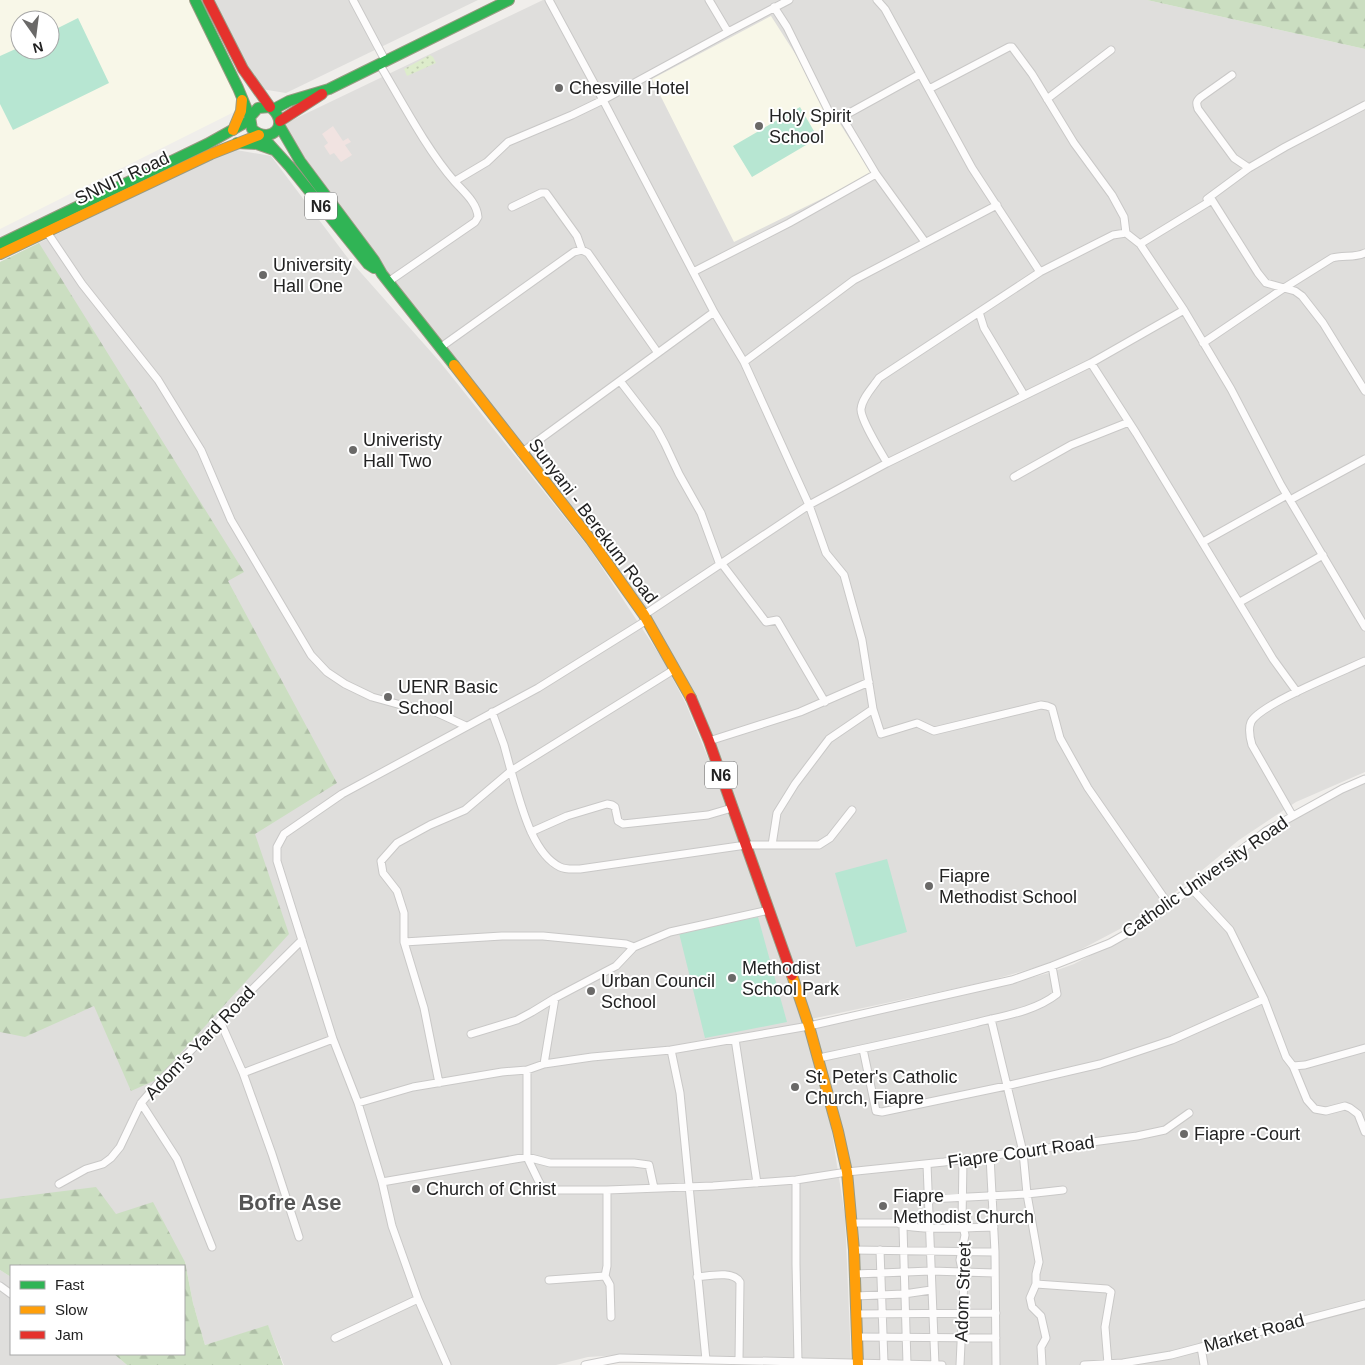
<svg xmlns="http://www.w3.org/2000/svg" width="1365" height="1365" font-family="Helvetica,sans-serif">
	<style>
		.residential { fill: #dfdedc }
		.commercial { fill: #f1e3e1 }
		.education { fill: #f8f7e8; fill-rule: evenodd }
		.grass { fill: url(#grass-dots) }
		.forest { fill: url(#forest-firs) }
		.pitch { fill: #b7e6d2 }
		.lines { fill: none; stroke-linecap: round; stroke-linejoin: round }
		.street-casing { stroke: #c9c8c7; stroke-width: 9 }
		.fast-casing { stroke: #999a82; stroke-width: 12 }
		.slow-casing { stroke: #999a82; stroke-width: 12 }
		.jam-casing { stroke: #999a82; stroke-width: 12 }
		.street { stroke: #fdfcfc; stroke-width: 7 }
		.fast { stroke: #30b455; stroke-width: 10 }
		.slow { stroke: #ff9f0a; stroke-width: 10 }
		.jam { stroke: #e5322d; stroke-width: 10 }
		.poi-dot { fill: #6a6968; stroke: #fff; stroke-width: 2 }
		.labels { text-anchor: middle; stroke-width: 4; stroke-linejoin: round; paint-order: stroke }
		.shield { fill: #fff; stroke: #646464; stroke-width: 1 }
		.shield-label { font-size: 16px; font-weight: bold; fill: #222 }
		.poi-label { font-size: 18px; fill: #222; stroke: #fff; text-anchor: start }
		.street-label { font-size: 18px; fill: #222; stroke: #fff }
		.district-label { font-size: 22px; font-weight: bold; fill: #555; stroke: #fff }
	</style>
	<defs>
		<pattern id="grass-dots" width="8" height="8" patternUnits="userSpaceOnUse" patternTransform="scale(1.25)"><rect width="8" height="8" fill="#ddeccb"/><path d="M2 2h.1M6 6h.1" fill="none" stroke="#bdcaae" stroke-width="1.8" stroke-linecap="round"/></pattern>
		<pattern id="forest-firs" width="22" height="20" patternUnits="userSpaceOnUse" patternTransform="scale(1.25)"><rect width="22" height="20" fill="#cbdec1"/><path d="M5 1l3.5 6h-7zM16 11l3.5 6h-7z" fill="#aebea6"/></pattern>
	</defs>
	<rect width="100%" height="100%" fill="#f0eeeb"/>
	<path class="residential" d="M213 0H478L286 93 261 89 232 39Z
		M543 0H1147L1365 49V772L1296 802 1239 840 1173 894 1135 921 1061 960 985 982 811 1019 694 696 653 626 402 300 280 126Z
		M231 149 271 156 347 257 440 362 589 548 663 660 686 704 715 775 763 907 809 1043 831 1127 845 1216 851 1360 636 1354 588 1357 556 1365H284L268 1326 205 1345 193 1303 185 1262 116 1214 0 1199V262Z
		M1365 782V1365H859L847 1170 813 1028 973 993 1049 973 1074 964 1141 929 1185 899 1251 845 1303 812Z
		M0 1270 11 1277V1354H114L127 1365H0Z"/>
	<path class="commercial" d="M333 126 343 141 348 138 351 142 345 145 352 155 341 162 334 153 330 155 324 146 328 143 322 134Z"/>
	<path class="education" d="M0 0H195L246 106 0 229ZM20 20H50V50H20Z
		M771 16 872 174 734 242 652 79Z"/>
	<path class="grass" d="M430 55 433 57 436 63 407 76 404 69Z"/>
	<path class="forest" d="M1147 0H1365V49Z
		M39 243 244 572 228 581 337 783 255 834 289 934 156 1080 131 1091 94 1006 25 1037 0 1032V262Z
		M96 1187 116 1214 153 1202 185 1262 193 1303 205 1345 268 1325 283 1365H127L114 1354H184V1266H11V1277L0 1270V1199Z"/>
	<path class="pitch" d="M78 18 109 83 13 130 0 104V56L20 47V50H50V32Z
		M800 107 818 138 752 177 733 146Z
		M887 859 907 932 856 947 835 873Z
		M758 917 787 1022 705 1038 679 933Z"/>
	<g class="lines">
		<g class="street-casing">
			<path id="street" d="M353 0 386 62
				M549 0 603 100 728 32 709 0
				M877 0 885 9 972 168 1040 272 1113 235 1126 233 1140 244 1184 310 1231 389 1281 485 1365 627
				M774 7 787 27 829 112 842 117 876 174 925 242
				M728 32 789 0
				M380 65C402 102 427 150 455 182 465 193 477 203 478 217L475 222 388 282
				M1232 75 1201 97C1196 101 1196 103 1198 109L1234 158 1249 168
				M929 89 1009 47H1012L1032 74 1074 143 1112 195 1124 217 1126 233
				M1047 99 1111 50
				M842 117 920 74
				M455 181 487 162 508 142 572 115 603 100 714 312 744 362 809 505 644 615
				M1207 199 1249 168 1285 147 1365 105
				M512 207 541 193H546L577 236 582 250
				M47 232 82 284 158 380 201 450 231 520 311 655 327 672 345 684 372 697 401 705 431 710 466 726
				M1140 244 1212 200 1258 273 1266 283 1295 291 1302 296 1323 323 1365 391
				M693 272 789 223 876 174
				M979 312 984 328 1024 395
				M1203 343 1284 288 1332 258C1344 255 1355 258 1365 253
				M441 347 574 252 582 250 588 253 658 353
				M744 362 854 280 997 205
				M1091 363 1136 433 1273 659 1297 692
				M620 381 657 429 665 444 679 474 701 513 720 565
				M521 453 714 312
				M887 463C881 452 860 419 861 409 862 398 873 387 879 378L1040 272
				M1014 477 1071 445 1129 422
				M1290 500 1365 459
				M1203 542 1287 495
				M722 564 766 622 777 620 825 702
				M1240 602 1323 555
				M675 669 511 771C520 800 531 853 560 867 566 870 574 869 580 869L746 845H819L830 838 852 810
				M709 741 800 712 869 682
				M1292 815 1252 745C1250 738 1248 729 1251 722 1260 704 1344 671 1365 661
				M531 832 567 816 607 804 612 805 615 807 618 821 623 824 708 815 732 808
				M772 845 777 813 795 784 829 739 873 709
				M1191 888 1230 930 1264 999 1286 1057 1293 1066 1307 1100 1315 1109 1326 1111 1345 1106 1350 1108 1358 1114 1365 1132
				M1169 905 1088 788 1060 738 1052 708 1047 706 1041 705 938 730 934 731 917 723 881 734 873 709 862 640 844 575 826 553 809 505 887 463 1091 363 1184 310
				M404 942 502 936H543L626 944 634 947
				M991 1019 1023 1152 1027 1194 1039 1262 1036 1274V1284L1030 1298 1032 1307 1041 1316 1046 1338 1041 1347 1042 1365
				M220 1021 243 1073
				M471 1034 517 1020 532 1012 555 998 616 966 634 947 670 932 769 910
				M333 1039 358 1103 382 1182
				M735 1039 757 1183
				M863 1049 875 1106 876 1111 882 1112 1006 1086 1100 1064 1172 1040 1264 999
				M819 1058C871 1047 923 1036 975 1023 1002 1016 1034 1012 1057 994L1052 966
				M544 1064 555 998
				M1293 1066 1305 1065 1365 1048
				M527 1070V1157L541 1186 556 1190H607L713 1186 796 1180 847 1172 944 1162 1137 1136 1165 1130 1189 1113
				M439 1083 424 1008 404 942V913L397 891 383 873 381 861 397 843 430 825 465 810 511 771 504 745 492 712
				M141 1103 177 1159 212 1247
				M358 1103 413 1087 502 1072 527 1070 544 1064 592 1057 671 1050
				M990 1156 995 1252 996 1365
				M927 1164 935 1365
				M796 1180V1264L798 1362
				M59 1184 86 1169 103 1164 111 1158 120 1147 141 1103 160 1081 302 940
				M929 1199 1027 1194 1063 1190
				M851 1223H898C910 1232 975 1227 994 1227
				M903 1227 907 1364
				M299 1237 272 1154 243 1073 333 1039 277 861V847L284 834 342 794 538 688 647 620
				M854 1250 995 1252
				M880 1250 884 1363
				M855 1274 931 1271 995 1273
				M605 1276 610 1285 611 1317
				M697 1277C709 1276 733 1270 740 1282L739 1360
				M549 1280 605 1276 607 1266V1190
				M1036 1284 1107 1289 1111 1292 1105 1327 1108 1364
				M0 1286 11 1294
				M855 1296 904 1294 931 1290
				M418 1299 447 1365
				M856 1314 996 1313
				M857 1337 996 1338
				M335 1338 418 1299 392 1226 382 1182 527 1157 550 1163H634L649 1165 654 1188
				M1201 1347 1204 1365
				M706 1360 680 1093 671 1050 809 1026 1012 980 1052 966 1110 943 1147 922 1266 831 1342 789 1365 779
				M585 1365 620 1358 942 1365
				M960 1365 964 1279 960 1260 965 1235 962 1222 963 1160
				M1084 1365 1123 1363 1171 1355 1365 1304"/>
		</g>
		<g class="fast-casing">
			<path id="fast" d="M195 0 238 88 250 117 252 129C272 146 291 123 270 107L258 108 250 117
				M274 109 289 101 329 89 509 0
				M279 125 300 161 374 260 382 274 454 365
				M262 136 290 167 368 264 374 268
				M237 143 257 144 274 150
				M0 244 207 144 250 120"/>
		</g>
		<g class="slow-casing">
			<path id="slow" d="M233 130 241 111 242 100
				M0 254 211 154 259 135
				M454 365 591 540 644 615 691 698
				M792 975 809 1026 838 1131 847 1172 854 1250 858 1365"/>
		</g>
		<g class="jam-casing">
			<path id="jam" d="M208 0 243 69 270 107
				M280 121 322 94
				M691 698 709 741 792 975"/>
		</g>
		<use href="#street" class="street"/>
		<use href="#fast" class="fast"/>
		<use href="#slow" class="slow"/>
		<use href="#jam" class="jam"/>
	</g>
	<g class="poi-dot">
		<circle cx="559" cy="88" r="5"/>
		<circle cx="759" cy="126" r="5"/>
		<circle cx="263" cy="275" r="5"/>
		<circle cx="353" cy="450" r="5"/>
		<circle cx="388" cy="697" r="5"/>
		<circle cx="929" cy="886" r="5"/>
		<circle cx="732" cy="978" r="5"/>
		<circle cx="591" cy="991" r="5"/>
		<circle cx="795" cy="1087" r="5"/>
		<circle cx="1184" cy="1134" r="5"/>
		<circle cx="416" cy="1189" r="5"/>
		<circle cx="883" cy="1206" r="5"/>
	</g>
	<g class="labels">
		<g class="shield">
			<rect x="305" y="192.5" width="32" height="27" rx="4"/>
			<rect x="705" y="761.5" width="32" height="27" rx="4"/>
		</g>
		<g class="shield-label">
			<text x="321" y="212">N6</text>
			<text x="721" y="781">N6</text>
		</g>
		<g class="poi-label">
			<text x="569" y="94">Chesville Hotel</text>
			<text x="769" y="122">Holy Spirit<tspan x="769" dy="21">School</tspan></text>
			<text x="273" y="271">University<tspan x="273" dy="21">Hall One</tspan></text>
			<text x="363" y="446">Univeristy<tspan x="363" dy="21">Hall Two</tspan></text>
			<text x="398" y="693">UENR Basic<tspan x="398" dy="21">School</tspan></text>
			<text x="939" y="882">Fiapre<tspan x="939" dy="21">Methodist School</tspan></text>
			<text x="742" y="974">Methodist<tspan x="742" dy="21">School Park</tspan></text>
			<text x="601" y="987">Urban Council<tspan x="601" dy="21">School</tspan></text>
			<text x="805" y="1083">St. Peter's Catholic<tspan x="805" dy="21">Church, Fiapre</tspan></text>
			<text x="1194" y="1140">Fiapre -Court</text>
			<text x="426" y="1195">Church of Christ</text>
			<text x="893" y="1202">Fiapre<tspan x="893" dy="21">Methodist Church</tspan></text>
		</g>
		<g class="street-label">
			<text transform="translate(122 178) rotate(-25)" y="6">SNNIT Road</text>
			<text transform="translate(593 521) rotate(53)" y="6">Sunyani - Berekum Road</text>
			<text transform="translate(1205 877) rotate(-35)" y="6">Catholic University Road</text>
			<text transform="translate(200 1043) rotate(-46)" y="6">Adom's Yard Road</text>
			<text transform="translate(1021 1152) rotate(-8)" y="6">Fiapre Court Road</text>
			<text transform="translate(963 1292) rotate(-88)" y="6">Adom Street</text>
			<text transform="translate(1254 1333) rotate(-15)" y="6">Market Road</text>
		</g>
		<g class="district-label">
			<text x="290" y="1210">Bofre Ase</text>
		</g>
	</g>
	<rect x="10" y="1265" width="175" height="90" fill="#ffffff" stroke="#a7a7a7"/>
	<rect x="20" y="1281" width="25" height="8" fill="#30b455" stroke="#a7a7a7"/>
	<text x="55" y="1290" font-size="15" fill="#222222">Fast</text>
	<rect x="20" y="1306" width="25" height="8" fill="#ff9f0a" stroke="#a7a7a7"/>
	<text x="55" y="1315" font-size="15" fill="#222222">Slow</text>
	<rect x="20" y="1331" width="25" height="8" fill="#e5322d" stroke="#a7a7a7"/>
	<text x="55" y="1340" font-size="15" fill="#222222">Jam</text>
	<g transform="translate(35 35) rotate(166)"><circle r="24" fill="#ffffff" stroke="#a7a7a7"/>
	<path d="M0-4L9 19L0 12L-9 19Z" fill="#6a6968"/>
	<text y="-8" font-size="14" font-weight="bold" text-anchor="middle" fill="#222222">N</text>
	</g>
</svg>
